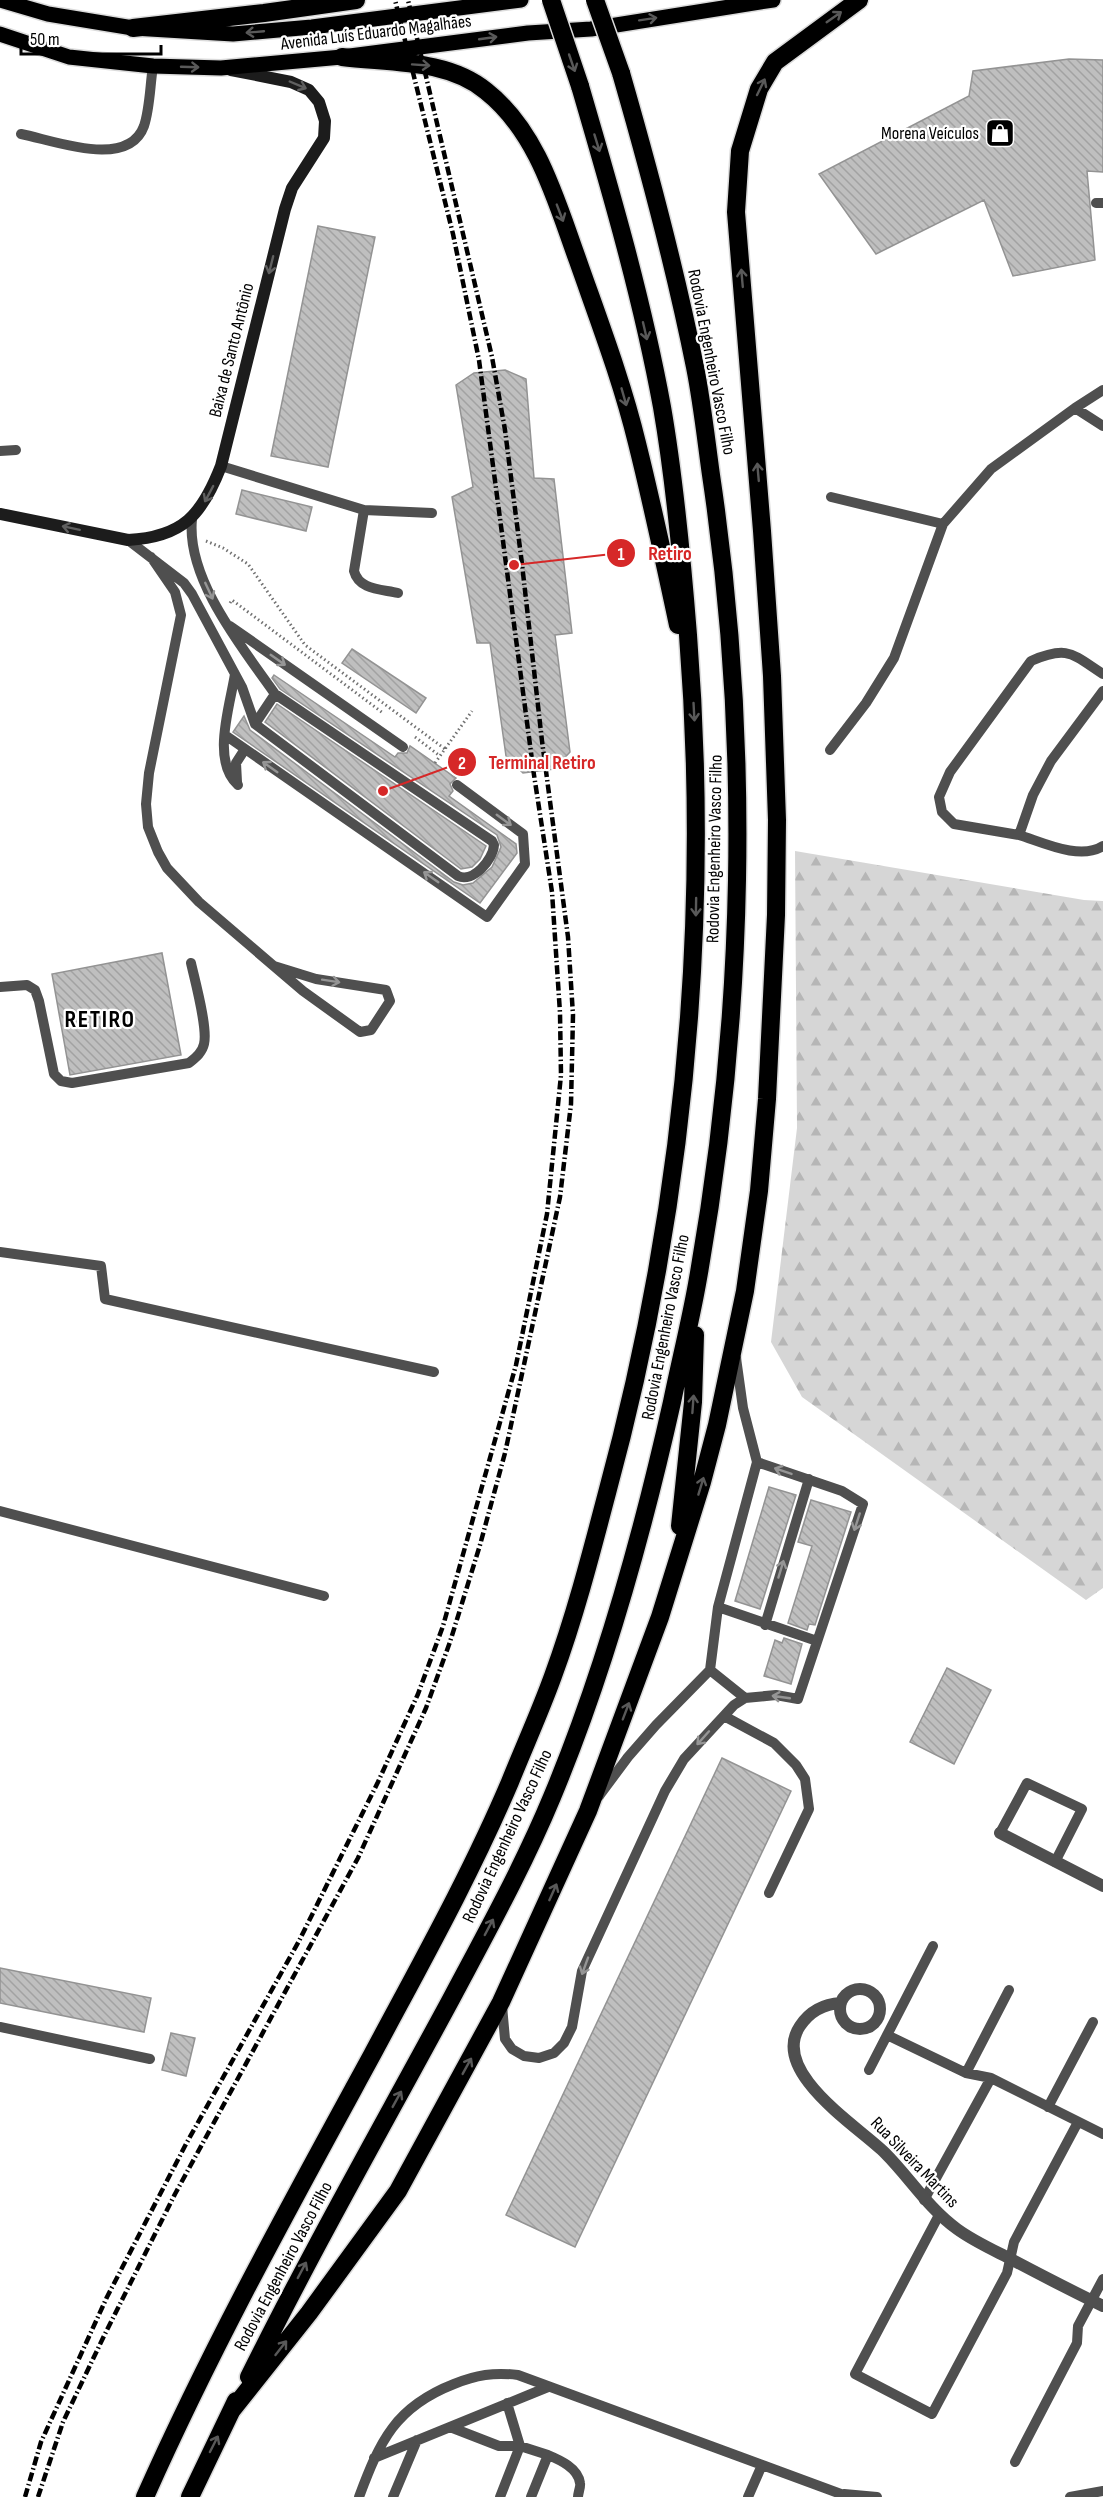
<svg xmlns="http://www.w3.org/2000/svg" width="1103" height="2497" font-family="'Sofia Sans Condensed',sans-serif">
	<style>
		.forest { fill: url(#forest-firs) }
		.building { fill: url(#building-back-hatch); stroke: #939393; stroke-width: 1.5 }
		.lines { fill: none; stroke-linecap: round; stroke-linejoin: round }
		.primary-casing { stroke: #dbdbdb; stroke-width: 18 }
		.highway-casing { stroke: #dbdbdb; stroke-width: 21 }
		.path { stroke: #717171; stroke-width: 3; stroke-dasharray: 1.5 3; stroke-linecap: butt }
		.lane { stroke: #4f4f4f; stroke-width: 10 }
		.street { stroke: #4f4f4f; stroke-width: 12 }
		.secondary { stroke: #1c1c1c; stroke-width: 12 }
		.primary { stroke: #000; stroke-width: 15 }
		.highway { stroke: #000; stroke-width: 18 }
		.rail { stroke: #000; stroke-width: 4.5; stroke-dasharray: 9 3 1.5 3; stroke-linecap: butt }
		.highway-bridge-casing { stroke: #dbdbdb; stroke-width: 21; stroke-linecap: butt }
		.highway-bridge { stroke: #000; stroke-width: 18 }
		.oneway { stroke: #595959 }
		.oneway2 { stroke: #606060 }
		.oneway3 { stroke: #959595 }
		.labels { text-anchor: middle; stroke-width: 4.5; stroke-linejoin: round; paint-order: stroke }
		.street-label { font-size: 18px; fill: #000; stroke: #fff }
		.poi-label { font-size: 18px; fill: #000; stroke: #fff; text-anchor: end }
		.district-label { font-size: 24px; font-weight: bold; letter-spacing: 1.5px; fill: #000; stroke: #fff }
		.leader { fill: none; stroke: #d62828; stroke-width: 2 }
		.callout-dot { fill: #d62828; stroke: #fff; stroke-width: 2 }
		.mark-label { font-size: 18px; text-anchor: middle; font-weight: bold; fill: #fff }
		.callout-label { font-size: 20px; text-anchor: middle; font-weight: bold; fill: #d62828; stroke: #fff; stroke-width: 4.5; stroke-linejoin: round; paint-order: stroke }
	</style>
	<defs>
		<pattern id="forest-firs" width="22" height="20" patternUnits="userSpaceOnUse" patternTransform="scale(1.5)"><rect width="22" height="20" fill="#d6d6d6"/><path d="M5 1l3.5 6h-7zM16 11l3.5 6h-7z" fill="#b6b6b6"/></pattern>
		<pattern id="building-back-hatch" width="6" height="6" patternUnits="userSpaceOnUse" patternTransform="scale(1.5)"><rect width="6" height="6" fill="#bfbfbf"/><path d="M-1 5l2 2M0 0l6 6M5-1l2 2" fill="none" stroke="#a2a2a2"/></pattern>
	</defs>
	<rect width="100%" height="100%" fill="#fff"/>
	<path class="forest" d="M795 851 1084 900 1103 901V1588L1086 1600 802 1397 771 1342 797 1128Z"/>
	<path class="building" d="M1069 59 1103 60V172L1087 171 1095 260 1013 276 984 200 876 254 819 174 969 96 973 71Z
		M318 226 375 237 328 467 271 456Z
		M505 370 526 379 534 478 554 479 572 633 555 635 570 752 554 769 523 773 506 756 490 643H477L452 497 473 487 456 385 474 373Z
		M242 490 312 507 306 531 236 514Z
		M352 649 426 698 416 713 342 663Z
		M274 675 395 757 398 753H407L410 746 456 778 450 784 453 791 449 796 516 844 517 853 480 903 233 732 244 716 250 730 454 882 463 885 473 883 492 867 501 847 497 835 280 689 272 678Z
		M277 704 486 846 480 859 472 867 461 869 265 722Z
		M162 953 181 1055 70 1075 52 974Z
		M769 1487 796 1495 760 1609 735 1601Z
		M811 1500 851 1512 815 1625 809 1624 807 1630 788 1623 812 1546 798 1542Z
		M784 1638 802 1644 791 1684 764 1676 775 1640 782 1643Z
		M947 1668 991 1690 954 1764 910 1742Z
		M722 1758 791 1791 575 2247 506 2215Z
		M0 1968 151 1998 144 2032 0 2003Z
		M171 2033 195 2038 186 2076 162 2070Z"/>
	<g class="lines">
		<g class="primary-casing">
			<path id="primary" d="M0 0 48 14 133 28 233 34 312 27 521 0
				M0 34 69 57 153 66 221 68 342 57 528 33 591 29 773 0"/>
		</g>
		<g class="highway-casing">
			<path id="highway" d="M133 28 264 13 356 0
				M342 57C390 63 447 59 486 91 538 132 556 201 578 261 599 321 622 381 637 443 652 503 665 564 678 625
				M680 1526 693 1402 695 1335
				M249 2377C312 2250 382 2127 449 2003 485 1935 523 1867 552 1797 605 1670 642 1536 672 1402 680 1363 690 1323 697 1284 745 1017 751 743 711 475 706 439 702 402 695 367 675 267 649 170 621 73
				M232 2410 309 2313 398 2191 501 2002 588 1811 660 1617 702 1482 717 1425 745 1291 759 1191 767 1099 776 915 777 820 772 676 762 531 736 212 740 151 759 89 775 62 859 0
				M145 2497C212 2346 293 2200 372 2055 420 1965 470 1876 510 1782 524 1747 540 1712 553 1676 575 1616 591 1554 607 1493 684 1210 711 927 688 635 682 559 675 482 662 407 642 298 611 192 580 86
				M190 2497 236 2401"/>
		</g>
		<path class="path" d="M206 541 223 548 248 564 305 645 445 749
			M230 603 232 600 383 713
			M415 737 440 756
			M435 763 472 711"/>
		<path class="lane" d="M21 134C53 140 128 170 144 126 150 108 150 85 153 66
			M1096 203H1103
			M1075 408 1103 390
			M0 451 16 450
			M221 466 364 510 432 513
			M831 497 943 524
			M364 510 354 571C359 590 381 589 398 593
			M192 519C186 579 242 647 275 694
			M128 540 184 583 192 594 242 687 255 724
			M151 557 175 592 181 615 149 773 146 804 148 827 158 852 167 868 199 902 303 991 360 1032 371 1030 390 1001 386 990 316 979 274 966
			M230 626 403 747
			M235 674C230 706 211 761 238 785
			M1103 674C1072 654 1068 645 1031 661L950 772 939 797 942 812 954 824 1019 835 1033 795 1051 761 1103 691
			M275 694 492 841 494 845C493 860 473 883 458 876L255 724Z
			M225 735 487 917 525 864 523 834 457 785
			M830 750 866 703 894 658 943 524 991 469 1075 408 1103 426
			M237 782 236 763 245 749
			M1019 835C1042 842 1080 861 1103 846
			M0 987 27 985 35 990 39 1001 54 1074 61 1081 72 1083 189 1063C195 1058 202 1053 204 1044 208 1028 195 981 191 963
			M0 1252 101 1266 105 1299 434 1372
			M0 1511 324 1596
			M718 1607 817 1641
			M765 1625 809 1479
			M710 1670 745 1698
			M724 1716 774 1743 796 1765 805 1779 809 1809 769 1893
			M599 1796 628 1757 656 1725 710 1670 718 1607 757 1462 743 1408 736 1358
			M1000 1833 1027 1783 1082 1809 1055 1862
			M502 2006 505 2039 512 2049 524 2056 539 2058 554 2053 564 2043 572 2027 582 1971 665 1791 684 1759 734 1705 745 1698 776 1695 798 1699 863 1504 842 1491 757 1462
			M0 2027 150 2059
			M887 2035 966 2073 991 2078 1103 2134
			M869 2070 933 1946
			M966 2073 1009 1990
			M1048 2107 1093 2022
			M924 2200 991 2078
			M939 2215 855 2374 932 2414 1007 2273 1014 2242 1078 2122
			M450 2427 499 2446H520L548 2455 531 2497
			M548 2455C560 2460 578 2468 580 2483 581 2486 578 2493 578 2497
			M374 2458 548 2387
			M1015 2462 1077 2343 1078 2326 1103 2279
			M844 2494 877 2497
			M359 2497C380 2441 395 2407 454 2384 476 2375 494 2372 518 2375L849 2497
			M393 2497 417 2440
			M500 2497 520 2446 507 2403
			M748 2497 762 2465
			M1070 2497 1103 2491"/>
		<path class="street" d="M1000 1833 1103 1886
			M840 2009a20 20 0 1 1 40 0a20 20 0 1 1-40 0Z
			M841 2003C823 2004 810 2011 800 2026 769 2072 859 2127 885 2153 910 2178 928 2208 957 2229 972 2240 989 2248 1005 2256 1037 2273 1070 2290 1103 2306"/>
		<path class="secondary" d="M0 514 128 540C183 537 202 515 221 466L285 209 292 188 324 138 325 121 319 102 309 90 291 82 231 70"/>
		<use href="#primary" class="primary"/>
		<use href="#highway" class="highway"/>
		<path class="rail" d="M25 2497 41 2442 107 2297 186 2144 299 1941 378 1782 418 1694 443 1626 516 1365 547 1214 561 1075 560 1013 552 892 534 775 479 360 453 234 395 0
			M38 2497 63 2422 103 2338 175 2194 358 1858 426 1708 450 1642 480 1545 505 1453 560 1197 571 1104 573 1015 568 937 542 741 522 564 505 430 492 357 408 0"/>
		<g class="highway-bridge-casing">
			<path id="highway-bridge" d="M551 0 580 86
				M595 0 621 73"/>
		</g>
		<use href="#highway-bridge" class="highway-bridge"/>
	</g>
	<defs><path id="oneway-shaft" d="M-6 0H5M1.5-3L5.5 0L1.5 3" fill="none" stroke-width="1.6" stroke-linecap="round" stroke-linejoin="round" transform="scale(1.5)"/></defs>
	<g class="oneway">
		<use href="#oneway-shaft" transform="translate(834 17) rotate(-35)"/>
		<use href="#oneway-shaft" transform="translate(648 19) rotate(-9)"/>
		<use href="#oneway-shaft" transform="translate(255 32) rotate(175)"/>
		<use href="#oneway-shaft" transform="translate(488 38) rotate(-8)"/>
		<use href="#oneway-shaft" transform="translate(572 63) rotate(71)"/>
		<use href="#oneway-shaft" transform="translate(421 65) rotate(4)"/>
		<use href="#oneway-shaft" transform="translate(190 67) rotate(2)"/>
		<use href="#oneway-shaft" transform="translate(761 87) rotate(-64)"/>
		<use href="#oneway-shaft" transform="translate(597 143) rotate(73)"/>
		<use href="#oneway-shaft" transform="translate(560 213) rotate(69)"/>
		<use href="#oneway-shaft" transform="translate(742 278) rotate(-95)"/>
		<use href="#oneway-shaft" transform="translate(645 331) rotate(77)"/>
		<use href="#oneway-shaft" transform="translate(624 397) rotate(74)"/>
		<use href="#oneway-shaft" transform="translate(758 472) rotate(-95)"/>
		<use href="#oneway-shaft" transform="translate(694 712) rotate(87)"/>
		<use href="#oneway-shaft" transform="translate(696 907) rotate(91)"/>
		<use href="#oneway-shaft" transform="translate(693 1404) rotate(-86)"/>
		<use href="#oneway-shaft" transform="translate(701 1486) rotate(-73)"/>
		<use href="#oneway-shaft" transform="translate(626 1711) rotate(-69)"/>
		<use href="#oneway-shaft" transform="translate(553 1892) rotate(-66)"/>
		<use href="#oneway-shaft" transform="translate(489 1927) rotate(-62)"/>
		<use href="#oneway-shaft" transform="translate(467 2066) rotate(-61)"/>
		<use href="#oneway-shaft" transform="translate(397 2099) rotate(-61)"/>
		<use href="#oneway-shaft" transform="translate(302 2270) rotate(-62)"/>
		<use href="#oneway-shaft" transform="translate(281 2348) rotate(-52)"/>
		<use href="#oneway-shaft" transform="translate(214 2444) rotate(-63)"/>
	</g>
	<g class="oneway2">
		<use href="#oneway-shaft" transform="translate(298 85) rotate(23)"/>
		<use href="#oneway-shaft" transform="translate(271 265) rotate(104)"/>
		<use href="#oneway-shaft" transform="translate(209 494) rotate(118)"/>
		<use href="#oneway-shaft" transform="translate(71 528) rotate(-168)"/>
	</g>
	<g class="oneway3">
		<use href="#oneway-shaft" transform="translate(209 591) rotate(65)"/>
		<use href="#oneway-shaft" transform="translate(278 660) rotate(35)"/>
		<use href="#oneway-shaft" transform="translate(270 767) rotate(-145)"/>
		<use href="#oneway-shaft" transform="translate(504 820) rotate(36)"/>
		<use href="#oneway-shaft" transform="translate(431 877) rotate(-145)"/>
		<use href="#oneway-shaft" transform="translate(331 981) rotate(9)"/>
		<use href="#oneway-shaft" transform="translate(783 1471) rotate(-161)"/>
		<use href="#oneway-shaft" transform="translate(857 1522) rotate(108)"/>
		<use href="#oneway-shaft" transform="translate(781 1569) rotate(-73)"/>
		<use href="#oneway-shaft" transform="translate(781 1697) rotate(-172)"/>
		<use href="#oneway-shaft" transform="translate(703 1738) rotate(132)"/>
		<use href="#oneway-shaft" transform="translate(585 1966) rotate(110)"/>
	</g>
	<defs>
		<g id="shop-square" transform="scale(1.5)"><rect x="-9" y="-9" width="18" height="18" rx="4" fill="#000" stroke="#fff"/><path d="M-5-2.5h2.3a2.7 3.5 0 0 1 5.4 0H5L5.5 6h-11ZM-1.5-2.5h3a1.5 2.3 0 0 0-3 0Z" fill="#fff"/></g>
	</defs>
	<g fill-rule="evenodd">
		<use href="#shop-square" x="1000" y="133"/>
	</g>
	<g class="labels">
		<g class="street-label">
			<text transform="translate(376 32) rotate(-7)" y="6">Avenida Luís Eduardo Magalhães</text>
			<text transform="translate(231 350) rotate(-76)" y="6">Baixa de Santo Antônio</text>
			<text transform="translate(712 362) rotate(79)" y="6">Rodovia Engenheiro Vasco Filho</text>
			<text transform="translate(714 849) rotate(-89)" y="6">Rodovia Engenheiro Vasco Filho</text>
			<text transform="translate(665 1327) rotate(-79)" y="6">Rodovia Engenheiro Vasco Filho</text>
			<text transform="translate(507 1836) rotate(-65)" y="6">Rodovia Engenheiro Vasco Filho</text>
			<text transform="translate(915 2162) rotate(46)" y="6">Rua Silveira Martins</text>
			<text transform="translate(283 2266) rotate(-62)" y="6">Rodovia Engenheiro Vasco Filho</text>
		</g>
		<g class="poi-label">
			<text x="979" y="139">Morena Veículos</text>
		</g>
		<g class="district-label">
			<text x="100" y="1027">RETIRO</text>
		</g>
	</g>
	<path class="leader" d="M514 565L621 553M383 791L462 762"/>
	<g class="callout-dot">
		<circle cx="514" cy="565" r="6"/>
		<circle cx="383" cy="791" r="6"/>
		<circle cx="621" cy="553" r="15"/>
		<circle cx="462" cy="762" r="15"/>
	</g>
	<g class="mark-label">
		<text x="621" y="560">1</text>
		<text x="462" y="769">2</text>
	</g>
	<g class="callout-label">
		<text x="670" y="560">Retiro</text>
		<text x="542" y="769">Terminal Retiro</text>
	</g>
	<path d="M21 45v9h140v-9" fill="none" stroke="#000000" stroke-width="3"/>
	<text x="30" y="45" font-size="18" fill="#000000" stroke="#ffffff" stroke-width="4.5" paint-order="stroke">50 m</text>
</svg>
